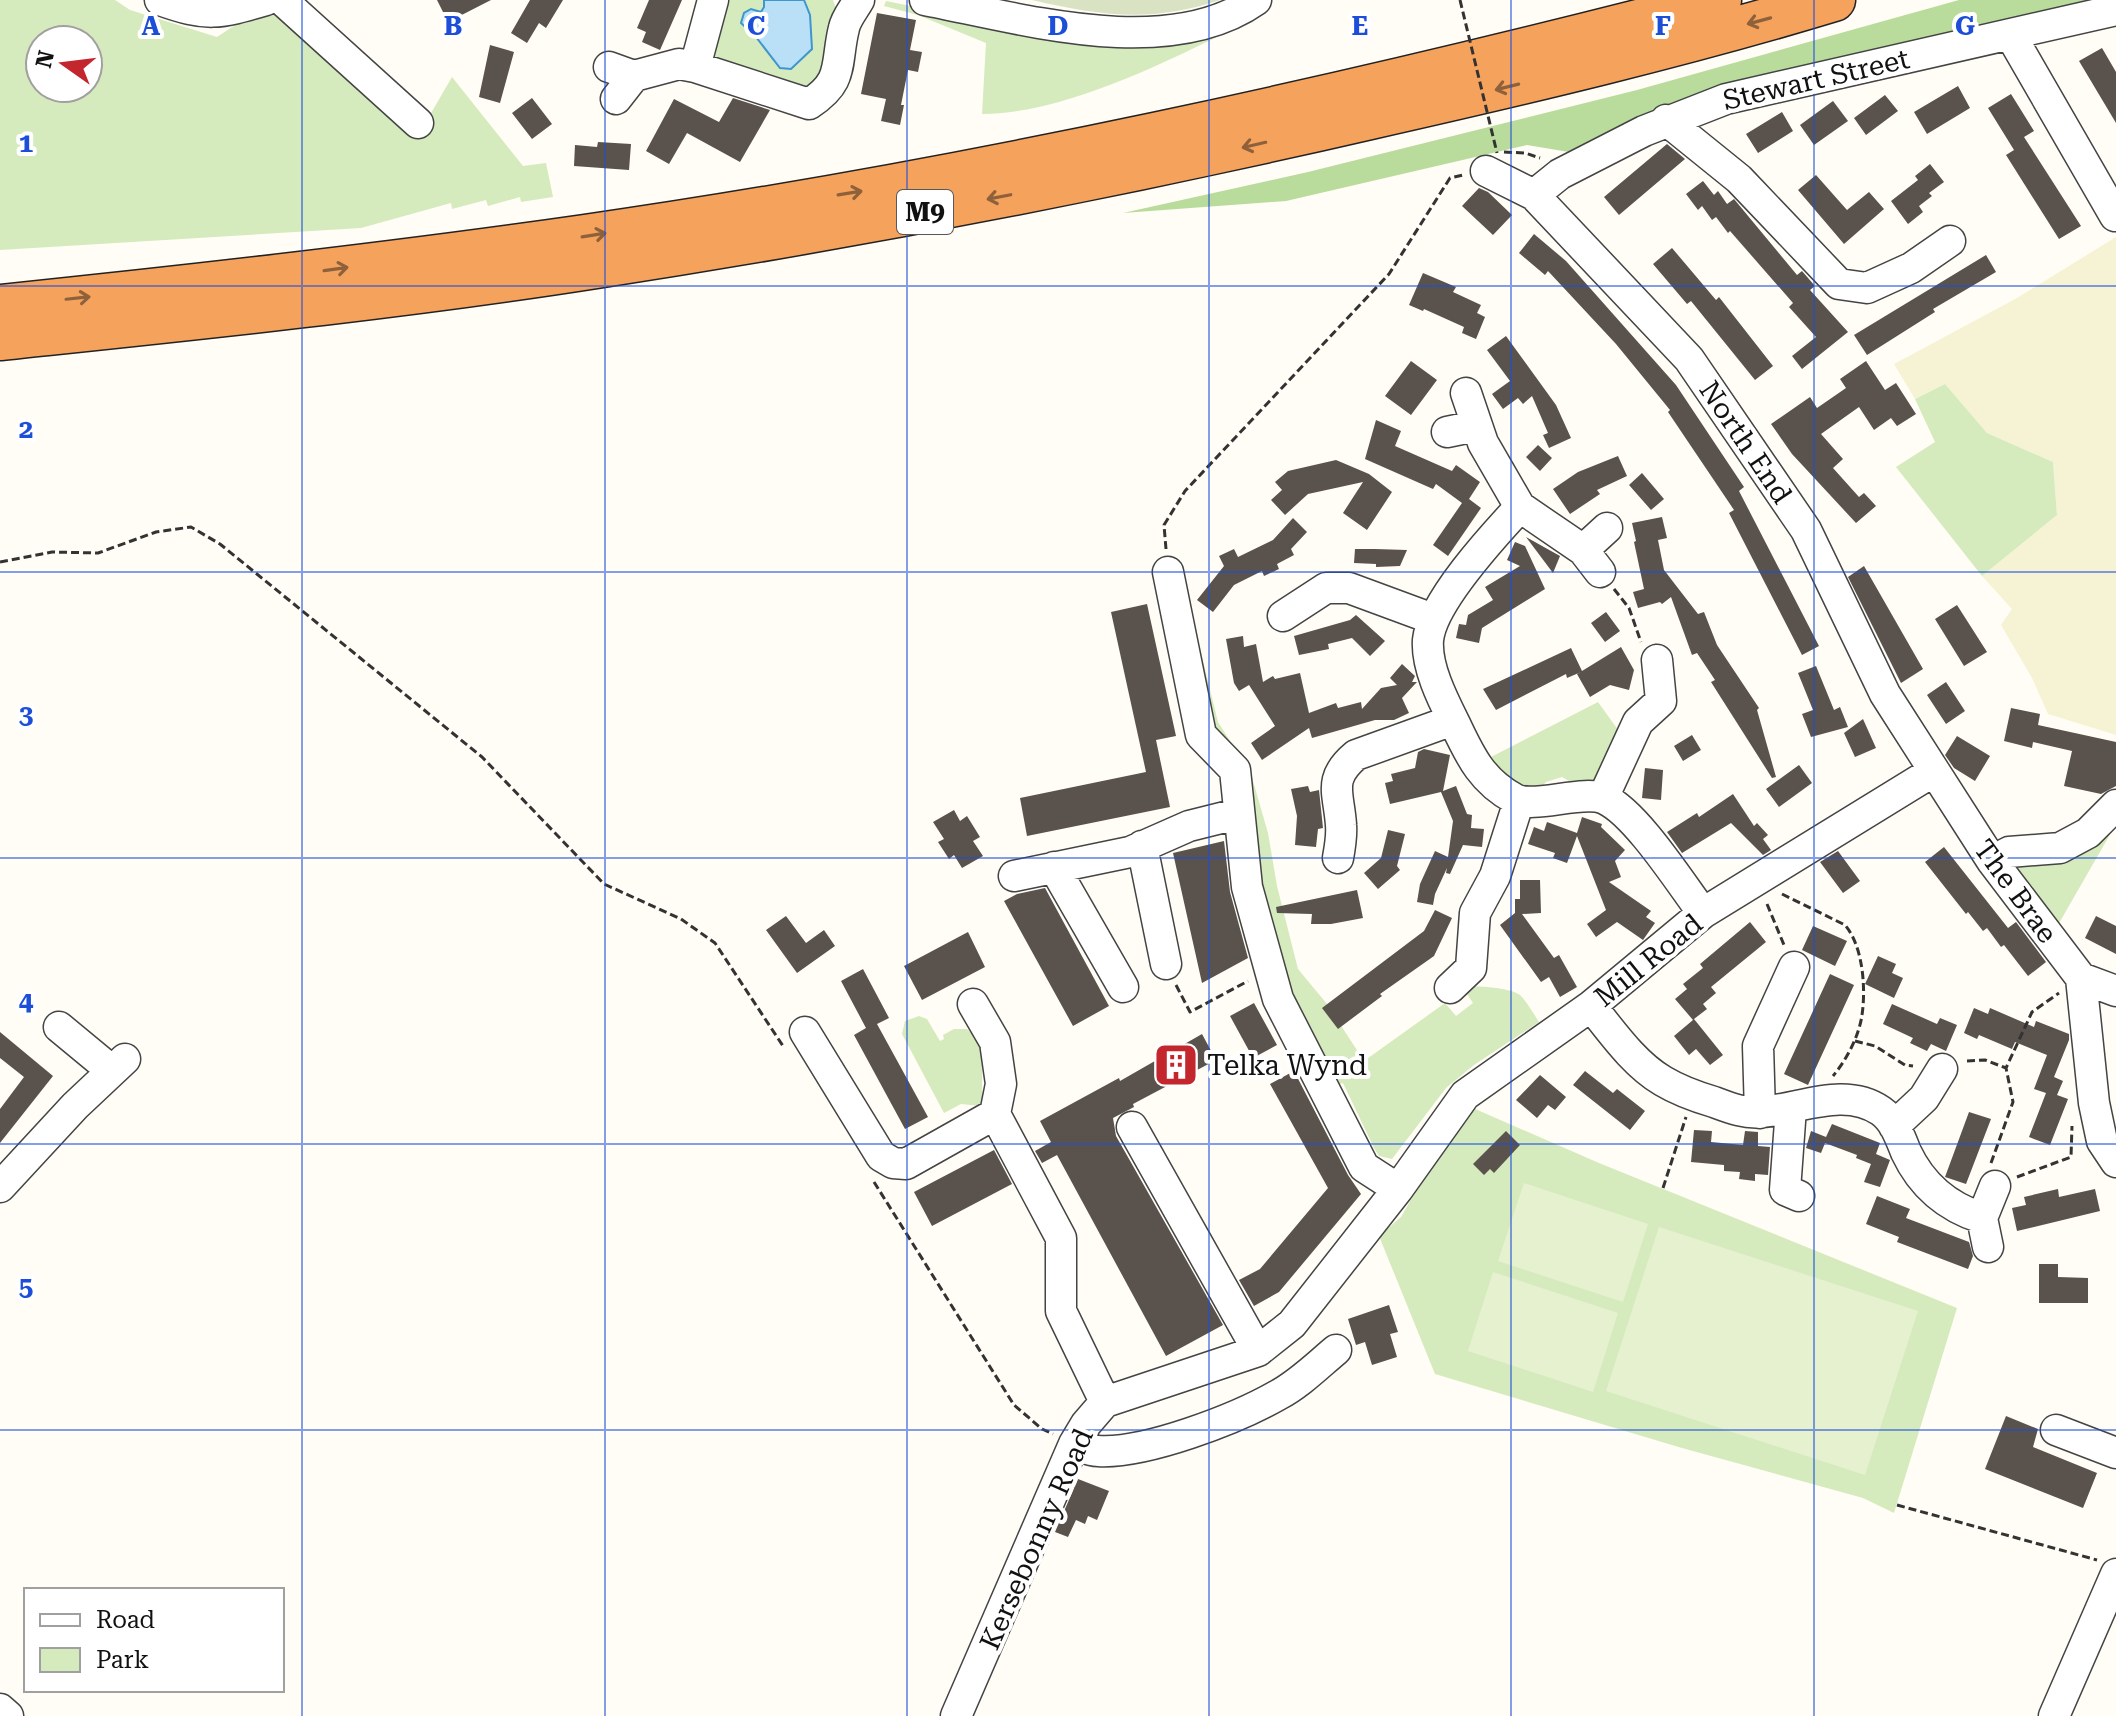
<svg xmlns="http://www.w3.org/2000/svg" width="2116" height="1716" font-family="'Roboto Serif',serif">
	<style>
		.farmland { fill: #f6f3d4 }
		.green { fill: #d5ebbd; fill-rule: evenodd }
		.forest { fill: #b9dc9c }
		.cemetery { fill: #d9e3c4 }
		.pitch { fill: #e6f2cf }
		.water { fill: #b9e0f7; stroke: #3f96cf; stroke-width: 2 }
		.building { fill: #5a524d }
		.lines { fill: none; stroke-linecap: round; stroke-linejoin: round }
		.minor-casing { stroke: #444; stroke-width: 33 }
		.highway-casing { stroke: #222; stroke-width: 45 }
		.path { stroke: #333; stroke-width: 3; stroke-dasharray: 8 4; stroke-linecap: butt }
		.minor { stroke: #fff; stroke-width: 30 }
		.highway { stroke: #f5a25d; stroke-width: 42 }
		.path-bridge { stroke: #333; stroke-width: 3; stroke-dasharray: 8 4; stroke-linecap: butt }
		.oneway { stroke: #8e613b }
		.grid { fill: none; stroke: #1d4ed8; stroke-width: 2; stroke-opacity: 0.55 }
		.labels { text-anchor: middle; stroke-width: 8; stroke-linejoin: round; paint-order: stroke }
		.shield { fill: #fff; stroke: #585858; stroke-width: 2 }
		.shield-label { font-size: 26px; font-weight: bold; fill: #111 }
		.street-label { font-size: 28px; fill: #111; stroke: #fff }
		.poi-label { font-size: 28px; fill: #111; stroke: #fff; text-anchor: start }
		.grid-label { font-size: 26px; text-anchor: middle; font-weight: bold; fill: #1d4ed8; stroke: #fff; stroke-width: 8; stroke-linejoin: round; paint-order: stroke }
	</style>
	<rect width="100%" height="100%" fill="#fffdf5"/>
	<path class="farmland" d="M2116 237V735L2048 714 2032 678 2001 625 2012 609 1982 576 2057 515 2053 462 1987 433 1945 384 1915 399 1894 364 2017 298Z"/>
	<path class="green" d="M0 0H115L130 10 217 37 267 4 420 132 452 77 523 166 546 163 553 197 521 202 520 197 488 206 486 200 452 209 451 203 361 228 0 250ZM40 40H88V88H40Z
		M718 0H833L837 12 824 70 806 91 703 58Z
		M886 1 1106 46 1231 30C1160 65 1061 114 982 114L986 43 918 15 884 6Z
		M1945 384 1987 433 2053 462 2057 515 1982 576 1896 467 1935 442 1915 399Z
		M1181 572 1218 722 1251 774 1268 833 1277 886 1298 969 1327 1004 1364 1061 1445 1003 1456 1016 1473 1003 1463 988C1473 984 1512 988 1520 995 1527 1002 1533 1013 1539 1022L1474 1065 1446 1088 1392 1159 1379 1156 1374 1148 1343 1083 1336 1085 1289 991 1214 734V718Z
		M1598 702 1621 734 1596 780 1590 785 1574 784 1562 777 1546 782 1536 793 1495 773 1491 757Z
		M2116 824 2058 925 2010 866 2062 864 2072 859 2097 835Z
		M919 1016 927 1019 940 1041 944 1039 943 1035 954 1029H967C985 1043 982 1066 982 1087 982 1095 985 1098 981 1106L961 1104 944 1113 902 1034 905 1021Z
		M1473 1108 1599 1163 1957 1308 1894 1513 1863 1498 1682 1448 1435 1374 1379 1236 1401 1217 1435 1158 1466 1122Z"/>
	<path class="forest" d="M1959 0H2106L1678 105 1569 152 1527 145 1286 201 1123 213 1308 172 1637 90Z"/>
	<path class="cemetery" d="M1032 0H1220C1151 23 1102 16 1032 0Z"/>
	<path class="pitch" d="M1524 1183 1648 1224 1623 1302 1498 1261Z
		M1659 1227 1918 1311 1865 1475 1606 1391Z
		M1493 1272 1618 1313 1593 1392 1468 1351Z"/>
	<path class="water" d="M764 0H804L810 15 812 49 791 69 780 68 756 37 741 23 744 13 751 9 761 12 764 7Z"/>
	<path class="building" d="M437 0H491L448 22Z
		M530 0H563L546 28 539 23 527 43 511 33Z
		M649 0H682L660 50 642 42 646 32 637 28Z
		M877 13 916 20 910 50 922 52 918 72 908 70 901 105H904L900 125 881 121 886 99 861 94Z
		M490 45 514 52 500 103 479 97Z
		M2102 48 2116 72V123L2079 61Z
		M1958 86 1970 108 1927 134 1914 112Z
		M2011 94 2034 131 2024 137 2081 226 2059 239 2006 155 2014 150 1988 108Z
		M1885 95 1898 111 1866 135 1854 118Z
		M532 98 552 124 532 139 512 113Z
		M733 98 770 110 740 162 687 133 669 164 646 151 674 99 719 122Z
		M1833 101 1848 121 1814 145 1800 125Z
		M1782 112 1793 131 1758 153 1746 134Z
		M598 142 631 144 629 170 574 166 575 145 597 147Z
		M1667 144 1685 159 1619 215 1604 197Z
		M1930 164 1944 182 1929 193 1932 196 1919 206 1923 212 1908 224 1891 201 1918 180 1915 176Z
		M1816 175 1847 210 1869 192 1884 209 1844 244 1798 190Z
		M1703 181 1714 195 1718 191 1727 204 1734 199 1797 275 1802 271 1815 286 1810 290 1848 332 1802 369 1792 356 1816 337 1789 307 1793 303 1730 231 1728 233 1716 217 1712 220 1702 206 1698 210 1686 194Z
		M1479 188 1488 192 1512 215 1493 235 1462 206Z
		M1534 234 1566 261 1676 385 1744 487 1739 491 1819 646 1802 655 1729 513 1734 510 1668 412 1670 410 1616 344 1548 271 1545 275 1519 253Z
		M1672 248 1716 300 1719 297 1773 366 1755 380 1691 301 1687 304 1653 264Z
		M1986 255 1996 272 1933 309 1935 312 1867 355 1854 335Z
		M1423 273 1456 287 1453 292 1481 305 1477 313 1485 317 1476 339 1462 333 1464 327 1424 309 1423 311 1409 305Z
		M1506 336 1556 405 1571 438 1549 448 1543 435 1548 433 1532 396 1523 404 1518 398 1503 409 1492 394 1510 381 1487 350Z
		M1411 361 1437 380 1411 415 1385 396Z
		M1866 361 1885 390 1896 383 1916 414 1897 426 1891 418 1874 430 1859 407 1821 434 1843 459 1833 468 1859 497 1864 493 1876 506 1856 523 1792 454 1771 424 1810 397 1817 408 1846 388 1840 379Z
		M1376 420 1401 431 1395 446 1452 471 1456 465 1480 482 1469 499 1481 508 1448 556 1433 545 1462 503 1436 484 1433 489 1365 459Z
		M1538 445 1552 458 1540 471 1526 457Z
		M1618 456 1627 476 1597 490 1600 494 1570 514 1553 489 1578 472Z
		M1336 460 1369 474 1392 492 1367 530 1343 513 1363 482 1308 494 1285 515 1271 500 1282 490 1275 482 1288 471Z
		M1642 473 1664 499 1651 510 1629 485Z
		M1662 517 1667 538 1658 540 1664 570 1698 614 1704 612 1717 645 1759 708 1757 710 1776 777 1772 778 1711 682 1715 680 1697 653 1692 655 1671 597 1662 604 1660 602 1638 608 1633 592 1644 589 1634 542 1636 541 1632 523Z
		M1293 518 1307 532 1291 549 1294 555 1277 564 1279 569 1264 576 1262 571 1234 585 1213 612 1197 600 1224 566 1219 556 1234 549 1238 557 1273 540Z
		M1526 537 1560 556 1553 573Z
		M1515 542 1525 546 1545 589 1482 628 1479 643 1456 638 1459 624 1466 625 1468 615 1493 600 1485 587 1520 566 1507 560Z
		M1355 549H1375L1407 550 1400 566 1376 567V564L1354 563Z
		M1864 566 1923 669 1901 683 1848 577Z
		M1147 604 1176 736 1156 740 1170 807 1027 836 1020 798 1146 772 1111 612Z
		M1957 605 1987 652 1964 666 1935 619Z
		M1606 612 1620 631 1605 642 1591 623Z
		M1356 615 1385 641 1370 656 1352 638 1328 644 1329 649 1299 655 1294 636 1350 620Z
		M1243 636 1244 647 1256 644 1263 682 1273 676 1275 679 1300 673 1309 713 1336 703 1338 708 1361 702 1362 709 1381 688 1397 685 1390 678 1402 664 1415 676 1412 682H1417L1402 698 1409 713 1394 720H1375L1312 738 1309 728 1262 760 1251 743 1275 726 1249 685 1239 691 1234 683 1226 639Z
		M1621 647 1634 670 1629 690 1610 685 1590 697 1577 674 1581 672 1567 678 1566 674 1496 710 1483 689 1571 648 1582 671Z
		M1816 666 1834 710 1840 707 1848 727 1811 737 1802 714 1813 710 1798 673Z
		M1946 682 1965 711 1946 724 1927 695Z
		M2011 708 2040 714 2038 725 2116 742V786L2101 794 2064 786 2072 751 2033 742 2032 748 2004 741Z
		M1863 719 1876 748 1855 757 1844 733Z
		M1692 735 1701 750 1683 761 1674 746Z
		M1957 736 1990 756 1975 781 1954 768 1945 755Z
		M1424 749 1450 755 1443 791 1456 786 1467 814 1472 815 1471 828 1484 829 1482 847 1463 845 1450 874 1446 873 1447 868 1435 894 1433 905 1417 902 1420 884 1435 851 1448 857 1453 821 1441 792 1390 804 1385 783 1393 781 1391 774 1415 768 1418 752Z
		M1799 765 1812 783 1779 807 1766 789Z
		M1645 768 1663 770 1661 800 1642 798Z
		M1308 786 1310 792 1319 790 1323 828 1318 829 1316 847 1295 845 1297 816 1291 789Z
		M1733 794 1754 826 1757 823 1768 835 1763 839 1771 850 1763 855 1731 823 1682 853 1667 832 1697 813 1699 817Z
		M954 810 960 821 967 816 980 837 973 841 983 856 962 868 954 855 949 859 938 842 944 839 933 822Z
		M1582 817 1602 824 1601 827 1625 850 1615 861 1621 877 1609 882 1651 911 1646 917 1655 923 1643 940 1617 922 1596 937 1587 924 1606 910 1577 836 1567 863 1553 858 1555 853 1528 844 1534 827 1544 831 1547 822 1577 833Z
		M1388 830 1405 834 1397 866 1400 870 1378 889 1364 873 1381 858Z
		M1224 841 1230 892 1248 958 1202 983 1173 853Z
		M1944 847 2008 928 2016 922 2046 962 2028 976 2004 945 2001 947 1987 928 1983 931 1968 912 1966 914 1925 862Z
		M1838 851 1860 881 1843 893 1820 862Z
		M1520 880H1540L1541 913 1522 914 1554 958 1559 955 1577 987 1560 997 1549 977 1541 982 1500 925 1515 913V899H1520Z
		M1045 888 1109 1006 1073 1026 1004 901 1017 894Z
		M1357 890 1363 918 1331 924H1311L1312 914 1277 913 1276 907Z
		M1435 910 1452 918 1434 956 1380 994 1382 996 1338 1029 1322 1008 1424 931Z
		M786 916 806 943 824 930 835 946 797 973 766 930Z
		M2096 916 2116 926V954L2085 938Z
		M1750 922 1766 942 1711 987 1716 993 1703 1004 1707 1009 1694 1019 1723 1055 1710 1065 1696 1049 1689 1055 1674 1036 1693 1020 1675 999 1687 989 1683 984 1703 968 1700 964Z
		M1813 926 1847 941 1835 966 1802 950Z
		M968 932 985 967 922 1000 904 966Z
		M1878 956 1896 964 1892 973 1903 978 1894 998 1865 984Z
		M863 969 889 1018 877 1024 928 1117 905 1129 854 1035 866 1028 841 981Z
		M1830 974 1854 985 1808 1085 1784 1074Z
		M1254 1003 1277 1045 1253 1058 1230 1016Z
		M1892 1004 1937 1024 1940 1018 1957 1025 1946 1051 1931 1044 1927 1051 1910 1043 1913 1038 1883 1024Z
		M1974 1008 1988 1014 1990 1008 2034 1027 2036 1021 2069 1034V1040L2054 1077 2063 1081 2057 1095 2068 1099 2050 1145 2029 1137 2046 1093 2034 1089 2047 1055 2015 1042 2012 1049 1979 1035 1977 1039 1964 1033Z
		M0 1032 53 1076 0 1143V1109L24 1077 0 1058Z
		M1202 1034 1216 1060 1133 1104 1134 1107 1113 1118 1116 1136 1223 1325 1166 1356 1057 1155 1042 1163 1035 1151 1051 1142 1040 1121 1119 1078 1120 1081Z
		M1294 1071 1348 1175 1361 1194 1279 1292 1254 1306 1239 1280 1260 1269 1328 1188 1270 1084Z
		M1585 1071 1613 1093 1617 1089 1645 1111 1630 1130 1573 1085Z
		M1540 1075 1566 1097 1555 1110 1548 1105 1537 1118 1516 1100Z
		M1969 1112 1991 1119 1966 1184 1945 1177Z
		M1832 1124 1880 1143 1876 1154 1890 1160 1880 1187 1864 1182 1871 1164 1856 1158 1857 1155 1825 1143 1821 1153 1806 1148 1811 1131 1826 1137Z
		M1694 1130 1712 1131 1711 1142 1743 1145 1745 1131 1758 1132V1146L1770 1147 1768 1175 1755 1174V1181L1739 1179 1740 1172 1724 1171V1165L1691 1162Z
		M1506 1131 1520 1145 1494 1173 1490 1169 1484 1175 1473 1164Z
		M994 1150 1012 1184 932 1226 914 1192Z
		M2058 1189 2059 1197 2095 1189 2100 1211 2017 1231 2012 1208 2026 1205 2024 1197Z
		M1877 1196 1910 1209 1906 1218 1969 1242 1973 1256 1968 1269 1897 1242 1899 1237 1866 1224Z
		M2039 1264H2058V1277L2088 1278V1303H2039Z
		M1389 1305 1398 1332 1390 1334 1397 1357 1372 1365 1365 1342 1356 1345 1348 1319Z
		M2006 1416 2038 1429 2033 1447 2097 1473 2083 1508 1985 1469Z
		M1078 1479 1109 1491 1097 1520 1088 1516 1085 1524 1076 1520 1068 1537 1055 1532Z"/>
	<g class="lines">
		<g class="minor-casing">
			<path id="minor" d="M160 0C208 17 218 14 266 0
				M282 0 418 123
				M925 0C1023 19 1168 62 1256 0
				M2010 34 2115 216
				M609 67 634 76 679 64 695 67 809 104C845 81 835 64 844 28 846 18 854 9 859 0
				M695 67 713 0
				M616 99 634 76
				M1666 120 1739 179 1839 284 1867 288 1911 268 1950 241
				M1486 171 1534 195 1689 359 1806 530 1885 694 1992 861 2081 978 2116 991
				M1534 195 1560 174 1644 131 1726 99 2116 10
				M1466 393 1483 443 1520 507 1583 550 1600 572
				M1447 432 1476 426
				M1520 507C1493 536 1432 602 1428 640 1426 668 1444 702 1456 726 1471 758 1483 782 1515 799 1534 809 1584 789 1605 799 1637 814 1681 884 1703 913
				M1583 550 1607 528
				M1168 572 1201 735 1235 770 1247 887 1278 999 1364 1167 1398 1189
				M1283 616 1326 588H1349L1433 619
				M1603 798 1638 722 1661 701 1657 660
				M1142 846 1166 964
				M1338 858C1340 847 1342 836 1341 825 1339 793 1327 779 1356 755L1453 720
				M1992 861 2009 852 2060 848 2088 833 2116 805
				M1054 867 1123 987
				M1014 876 1130 852 1189 826 1237 814
				M2081 978 2094 1103 2102 1141 2116 1162
				M1450 988 1471 968 1475 913 1495 876 1519 801
				M973 1004 995 1042 1001 1084 995 1114 1061 1238V1311L1105 1402
				M1591 1006C1612 1032 1634 1064 1663 1081 1678 1090 1697 1097 1714 1102 1730 1108 1745 1114 1762 1112 1800 1109 1845 1086 1881 1111 1894 1120 1900 1137 1906 1152 1922 1186 1947 1207 1982 1218L1988 1247
				M59 1027 111 1070
				M805 1032 881 1156 893 1163 906 1164 995 1114
				M1791 1108 1785 1190 1799 1196
				M1760 1113 1758 1046 1794 967
				M1894 1126 1924 1098 1942 1069
				M1132 1127 1258 1351
				M0 1187 75 1106 125 1059
				M1982 1218 1995 1186
				M2056 1430 2116 1453
				M1074 1444C1082 1447 1090 1451 1098 1451 1145 1454 1236 1419 1278 1395 1299 1384 1318 1365 1336 1350
				M0 1709 8 1716
				M956 1716 1074 1444 1086 1424 1105 1402 1258 1351 1292 1324 1398 1189 1465 1095 1591 1006 1703 913 1934 771
				M2054 1716 2116 1574"/>
		</g>
		<g class="highway-casing">
			<path id="highway" d="M0 306C195 286 390 264 585 236 967 181 1346 97 1720 0
				M0 339C199 318 398 298 596 267 856 227 1114 177 1370 118 1525 83 1682 46 1834 0"/>
		</g>
		<path class="path" d="M1504 152 1525 153 1540 158
			M1166 549 1164 525 1185 491 1389 274 1450 178 1463 175
			M0 562 52 552 98 553 156 532 191 527 220 544 482 757 604 884 681 919 715 943 783 1046
			M1614 589 1629 608 1641 642
			M1782 894 1845 925C1863 946 1866 988 1862 1015 1859 1036 1847 1059 1833 1076
			M1767 904 1784 945
			M1176 985 1190 1012 1248 981
			M1855 1041 1875 1046 1905 1065 1913 1066
			M1967 1061 1985 1060 2006 1068 2032 1012 2059 993
			M1991 1163 2013 1102 2006 1068
			M2017 1177 2071 1157 2072 1126
			M874 1182 1014 1405 1042 1429 1053 1434
			M1663 1188 1686 1117
			M1897 1505 2097 1560"/>
		<use href="#minor" class="minor"/>
		<use href="#highway" class="highway"/>
		<path class="path-bridge" d="M1460 0 1497 153"/>
	</g>
	<defs><path id="oneway-shaft" d="M-6 0H5M1.5-3L5.5 0L1.5 3" fill="none" stroke-width="1.6" stroke-linecap="round" stroke-linejoin="round" transform="scale(2)"/></defs>
	<g class="oneway">
		<use href="#oneway-shaft" transform="translate(1759 21) rotate(165)"/>
		<use href="#oneway-shaft" transform="translate(1507 87) rotate(166)"/>
		<use href="#oneway-shaft" transform="translate(1254 145) rotate(167)"/>
		<use href="#oneway-shaft" transform="translate(850 193) rotate(-9)"/>
		<use href="#oneway-shaft" transform="translate(999 197) rotate(169)"/>
		<use href="#oneway-shaft" transform="translate(594 235) rotate(-9)"/>
		<use href="#oneway-shaft" transform="translate(336 269) rotate(-8)"/>
		<use href="#oneway-shaft" transform="translate(78 298) rotate(-6)"/>
	</g>
	<path class="grid" d="M302 0V1716M605 0V1716M907 0V1716M1209 0V1716M1511 0V1716M1814 0V1716M0 286H2116M0 572H2116M0 858H2116M0 1144H2116M0 1430H2116"/>
	<defs>
		<g id="building-square" transform="scale(2.3)"><rect x="-9" y="-9" width="18" height="18" rx="4" fill="#c4262e" stroke="#fff"/><path d="M-4-6H4V6H1V3H-1V6H-4ZM-2.5-4.3h1.7v1.8h-1.7ZM.8-4.3h1.7v1.8H.8ZM-2.5-1h1.7V.8h-1.7ZM.8-1h1.7V.8H.8Z" fill="#fff"/></g>
	</defs>
	<g fill-rule="evenodd">
		<use href="#building-square" x="1176" y="1065"/>
	</g>
	<g class="labels">
		<rect class="shield" x="897" y="190" width="56" height="44" rx="6"/>
		<g class="shield-label">
			<text x="925" y="221">M9</text>
		</g>
		<g class="street-label">
			<text transform="translate(1816 79) rotate(-13)" y="10">Stewart Street</text>
			<text transform="translate(1746 442) rotate(56)" y="10">North End</text>
			<text transform="translate(2016 891) rotate(54)" y="10">The Brae</text>
			<text transform="translate(1648 960) rotate(-39)" y="10">Mill Road</text>
			<text transform="translate(1036 1539) rotate(-66)" y="10">Kersebonny Road</text>
		</g>
		<g class="poi-label">
			<text x="1207" y="1075">Telka Wynd</text>
		</g>
	</g>
	<g class="grid-label">
		<text x="151" y="35">A</text>
		<text x="453" y="35">B</text>
		<text x="756" y="35">C</text>
		<text x="1058" y="35">D</text>
		<text x="1360" y="35">E</text>
		<text x="1663" y="35">F</text>
		<text x="1965" y="35">G</text>
		<text x="26" y="152">1</text>
		<text x="26" y="438">2</text>
		<text x="26" y="724">3</text>
		<text x="26" y="1010">4</text>
		<text x="26" y="1296">5</text>
	</g>
	<rect x="24" y="1588" width="260" height="104" fill="#ffffff" stroke="#a0a0a0" stroke-width="2"/>
	<rect x="40" y="1614" width="40" height="12" fill="#ffffff" stroke="#a0a0a0" stroke-width="2"/>
	<text x="96" y="1628" font-size="24" fill="#111111">Road</text>
	<rect x="40" y="1648" width="40" height="24" fill="#d5ebbd" stroke="#a0a0a0" stroke-width="2"/>
	<text x="96" y="1668" font-size="24" fill="#111111">Park</text>
	<g transform="translate(64 64) rotate(284)"><circle r="38" fill="#ffffff" stroke="#a0a0a0" stroke-width="2"/>
	<path d="M0-6L14 30L0 20L-14 30Z" fill="#c4262e"/>
	<text y="-12" font-size="22" font-weight="bold" text-anchor="middle" fill="#111111">N</text>
	</g>
</svg>
